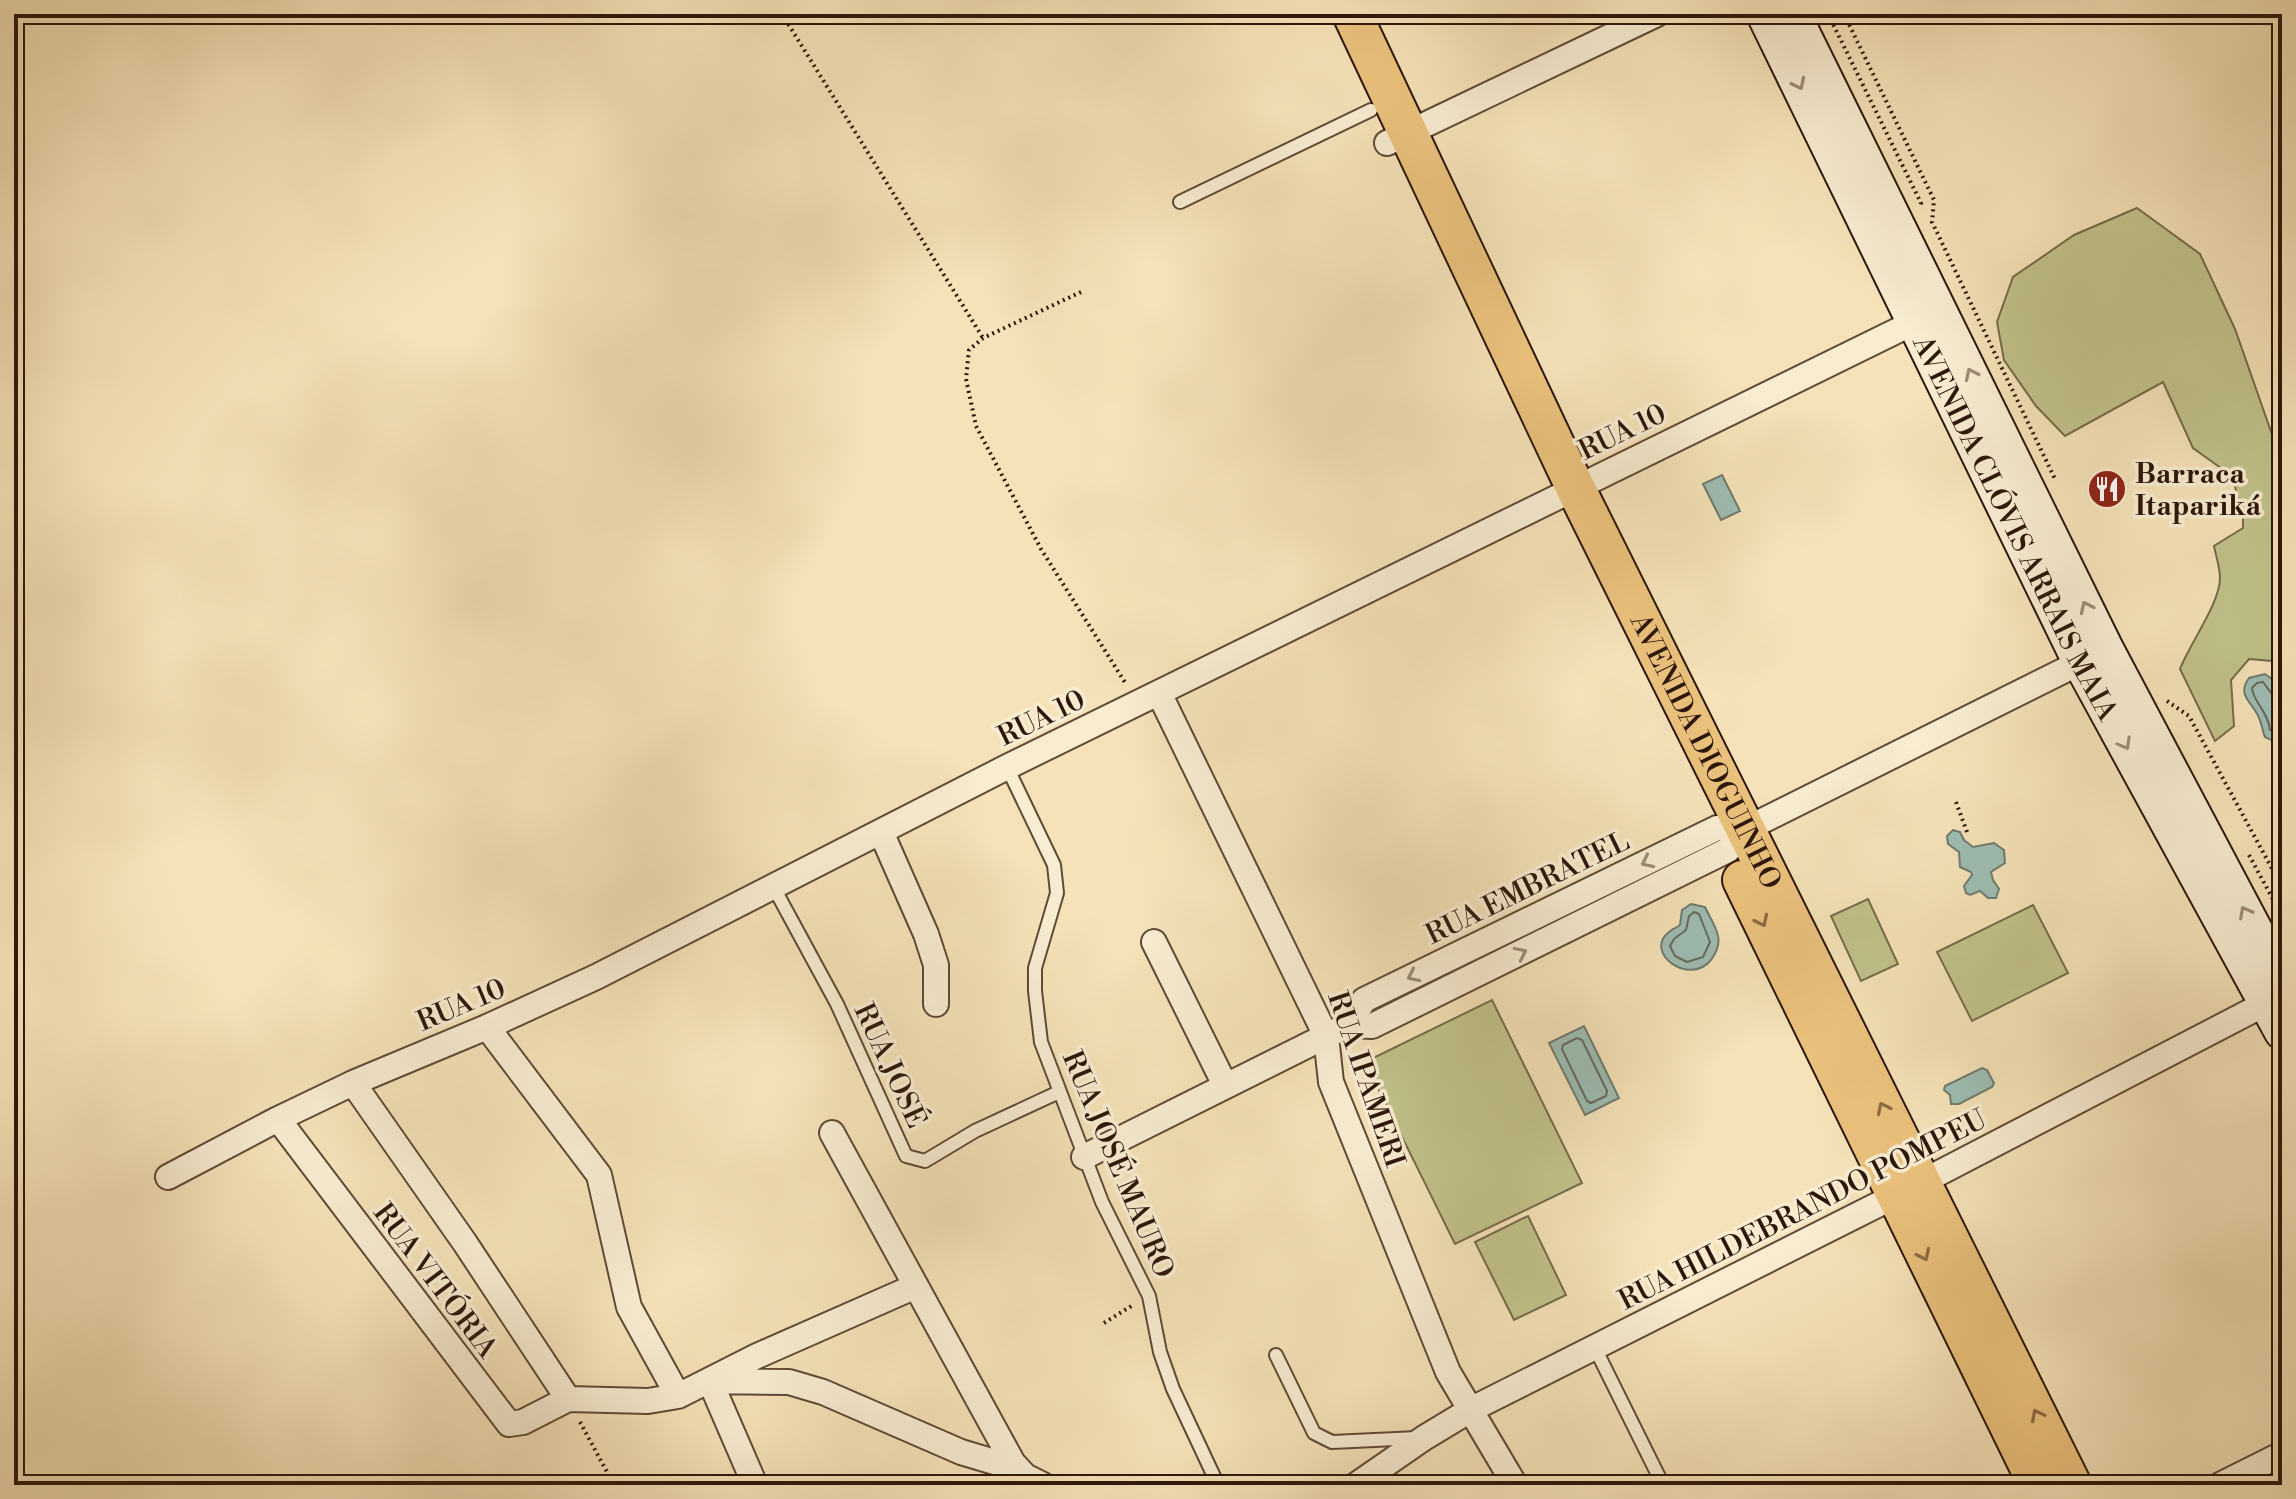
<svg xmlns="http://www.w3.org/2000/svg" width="2296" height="1499" font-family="'Libre Bodoni',serif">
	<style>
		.green { fill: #c1c28b; stroke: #776c4b; stroke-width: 2 }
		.water { fill: #9dbdb3; stroke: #707b70; stroke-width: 2 }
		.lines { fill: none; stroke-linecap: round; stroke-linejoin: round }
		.shore { stroke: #656a5f; stroke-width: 2 }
		.service-casing { stroke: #5f4a36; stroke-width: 16 }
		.minor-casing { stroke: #5f4a36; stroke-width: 28 }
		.secondary-casing { stroke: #2d170b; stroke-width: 38 }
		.primary-casing { stroke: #2d170b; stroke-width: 42 }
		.path { stroke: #2d170b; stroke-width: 4; stroke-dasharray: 2 4; stroke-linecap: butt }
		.service { stroke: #f8ecd1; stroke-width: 12 }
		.minor { stroke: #f8ecd1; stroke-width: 24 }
		.secondary { stroke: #f8ecd1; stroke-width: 34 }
		.primary { stroke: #eac17c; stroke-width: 38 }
		.oneway { stroke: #9d8c78 }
		.oneway2 { stroke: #8c6c44 }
		.labels { text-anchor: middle; stroke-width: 7; stroke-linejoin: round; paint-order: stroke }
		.street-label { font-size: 28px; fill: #2d170b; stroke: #f8ecd1 }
		.poi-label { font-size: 28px; font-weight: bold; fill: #2d170b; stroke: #f8ecd1; text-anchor: start }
	</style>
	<rect width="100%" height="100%" fill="#f5e2b8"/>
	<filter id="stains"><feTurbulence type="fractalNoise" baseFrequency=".0025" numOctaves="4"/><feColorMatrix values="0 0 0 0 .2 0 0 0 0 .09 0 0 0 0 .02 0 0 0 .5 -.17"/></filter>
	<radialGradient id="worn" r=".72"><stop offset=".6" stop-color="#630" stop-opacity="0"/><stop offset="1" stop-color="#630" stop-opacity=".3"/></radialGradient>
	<path class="green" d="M2137 208 2200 254 2235 329 2282 463V666L2272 661 2249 659 2231 680 2234 726 2215 741 2180 669C2190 643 2220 603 2220 578 2220 568 2216 556 2214 546L2243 528V515L2232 476 2193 448 2163 382 2065 436 2036 406 2004 360 1997 322 2013 277 2074 235Z
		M1868 899 1898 964 1861 981 1831 916Z
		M2033 905 2068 973 1972 1021 1937 952Z
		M1492 1000 1582 1183 1455 1244 1365 1062Z
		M1528 1216 1566 1295 1514 1320 1475 1242Z"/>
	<path class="water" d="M1722 475 1740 511 1721 520 1703 484Z
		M2265 674C2288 687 2282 717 2282 739L2273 741 2265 737C2262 730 2262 724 2259 718 2253 702 2236 696 2249 678Z
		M1953 830 1960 832 1964 840 1973 847 1994 843 2004 850 2005 863 1991 872 1993 880 1999 889 1996 898H1988L1980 891 1970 895 1966 893 1964 886 1972 875 1971 872 1960 867 1959 852 1948 844 1947 836Z
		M1691 904 1705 907C1709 916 1716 926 1718 936 1720 944 1716 953 1711 960 1689 987 1643 952 1669 932 1672 929 1676 928 1680 925L1682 910Z
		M1584 1026 1619 1098 1585 1115 1549 1043Z
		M1982 1068 1987 1070 1994 1083 1992 1087 1959 1104H1951L1950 1095 1944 1090 1945 1086Z"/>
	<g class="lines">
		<path class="shore" d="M2282 699 2274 697 2263 682 2257 683 2252 688C2253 702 2268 711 2270 730L2282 732
			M1694 912 1699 914 1710 942 1703 957 1687 962 1675 956 1670 946 1674 939 1686 930 1689 916Z
			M1577 1038 1582 1040 1607 1091 1606 1096 1591 1103 1587 1101 1562 1049 1563 1045Z"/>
		<g class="service-casing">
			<path id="service" d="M1180 202 1371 110
				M1007 767 1054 865 1057 893 1035 968V991L1041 1042 1102 1202 1149 1296 1160 1352 1173 1389 1218 1485
				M773 886 837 1004 906 1156 925 1161 975 1131 1059 1092
				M1595 1348 1663 1485
				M1276 1355 1314 1433 1332 1442 1417 1438"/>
		</g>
		<g class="minor-casing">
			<path id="minor" d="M1387 143 1657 14
				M1159 693 1326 1036 1331 1082 1448 1372 1515 1485
				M881 832 926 934 936 965V1004
				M1154 942 1225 1085
				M1348 1025 1364 1000 1717 828 1746 829
				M487 1027 599 1175 629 1307 678 1396
				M353 1083 465 1243 568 1399
				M278 1119 509 1424 523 1422 568 1399 648 1401 678 1396 757 1356 916 1286
				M832 1133 1013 1463 1025 1476 1043 1485
				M1084 1157 1348 1025 1372 1026 1728 850 1746 829 2093 656
				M168 1177 278 1119 353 1083 487 1027 596 977 1007 767 1927 316
				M755 1485 710 1381 789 1382 823 1392 961 1452 1018 1469
				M1356 1485 1424 1438 1472 1409 1895 1196 2280 996
				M2220 1485 2282 1454"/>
		</g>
		<g class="secondary-casing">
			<g id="secondary">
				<path id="s1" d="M1764 14 2080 662 2282 1032"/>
				<path d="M1793 14 2106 649 2282 981"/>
			</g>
		</g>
		<g class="primary-casing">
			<g id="primary">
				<path id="s2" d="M1352 14 1575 487 2072 1485"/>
				<path d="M1742 880 2038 1485"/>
			</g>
		</g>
		<path class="path" d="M782 14 983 338
			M1828 14 1921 203 1920 206
			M1844 14 1934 200 1932 222 2055 479
			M1081 292 983 338 969 350 966 379 976 426 1041 549 1126 684
			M2167 701 2189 716 2282 887
			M1956 802 1967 832
			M2249 855 2282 916
			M1104 1323 1133 1305
			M580 1422 614 1485"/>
		<use href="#service" class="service"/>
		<use href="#minor" class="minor"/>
		<use href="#secondary" class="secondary"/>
		<use href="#primary" class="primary"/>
	</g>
	<defs><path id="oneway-chevron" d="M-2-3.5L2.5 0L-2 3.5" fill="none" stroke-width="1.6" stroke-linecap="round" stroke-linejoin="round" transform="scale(2)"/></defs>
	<g class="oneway">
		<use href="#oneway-chevron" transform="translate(1799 84) rotate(64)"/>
		<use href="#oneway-chevron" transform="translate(1971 374) rotate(-116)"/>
		<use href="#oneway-chevron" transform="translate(2086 607) rotate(-116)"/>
		<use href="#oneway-chevron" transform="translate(2125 744) rotate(61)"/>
		<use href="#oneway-chevron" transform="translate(1647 862) rotate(154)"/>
		<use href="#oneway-chevron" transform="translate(2245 912) rotate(-118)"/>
		<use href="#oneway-chevron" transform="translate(1521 953) rotate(-26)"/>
		<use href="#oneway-chevron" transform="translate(1413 976) rotate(154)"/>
	</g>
	<g class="oneway2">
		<use href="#oneway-chevron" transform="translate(1762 921) rotate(64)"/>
		<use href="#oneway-chevron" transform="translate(1883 1108) rotate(-116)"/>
		<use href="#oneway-chevron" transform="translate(1924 1255) rotate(64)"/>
		<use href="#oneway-chevron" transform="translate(2037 1415) rotate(-117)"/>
	</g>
	<defs>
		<g id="restaurant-disc" transform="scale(2)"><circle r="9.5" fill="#8f2418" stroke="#f8ecd1"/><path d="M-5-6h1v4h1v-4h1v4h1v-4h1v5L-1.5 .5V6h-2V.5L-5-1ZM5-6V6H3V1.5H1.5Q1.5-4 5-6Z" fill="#fff"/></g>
	</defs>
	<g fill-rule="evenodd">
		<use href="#restaurant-disc" x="2107" y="489"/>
	</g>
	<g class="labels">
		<g class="street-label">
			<text transform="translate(1622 431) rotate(-26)" y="10">RUA 10</text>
			<text dy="10" stroke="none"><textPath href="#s1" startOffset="572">AVENIDA CLÓVIS ARRAIS MAIA</textPath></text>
			<text transform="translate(1041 717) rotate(-26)" y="10">RUA 10</text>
			<text dy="10" stroke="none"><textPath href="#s2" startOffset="818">AVENIDA DIOGUINHO</textPath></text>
			<text transform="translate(1527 887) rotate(-26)" y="10">RUA EMBRATEL</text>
			<text transform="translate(461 1004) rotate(-23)" y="10">RUA 10</text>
			<text transform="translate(891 1065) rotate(65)" y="10">RUA JOSÉ</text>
			<text transform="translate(1367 1079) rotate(71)" y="10">RUA IPAMERI</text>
			<text transform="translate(1119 1164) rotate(67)" y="10">RUA JOSÉ MAURO</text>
			<text transform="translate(1802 1209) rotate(-27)" y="10">RUA HILDEBRANDO POMPEU</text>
			<text transform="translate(436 1280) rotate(53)" y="10">RUA VITÓRIA</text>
		</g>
		<g class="poi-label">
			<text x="2135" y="483">Barraca<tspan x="2135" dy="32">Itapariká</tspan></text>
		</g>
	</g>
	<rect width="2296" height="1499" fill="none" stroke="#f5e2b8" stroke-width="48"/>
	<rect x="16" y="16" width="2264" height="1467" fill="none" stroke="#2d170b" stroke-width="4"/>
	<rect x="24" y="24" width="2248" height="1451" fill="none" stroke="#2d170b" stroke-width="2"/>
	<rect width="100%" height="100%" filter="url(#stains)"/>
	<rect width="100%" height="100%" fill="url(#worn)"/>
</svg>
